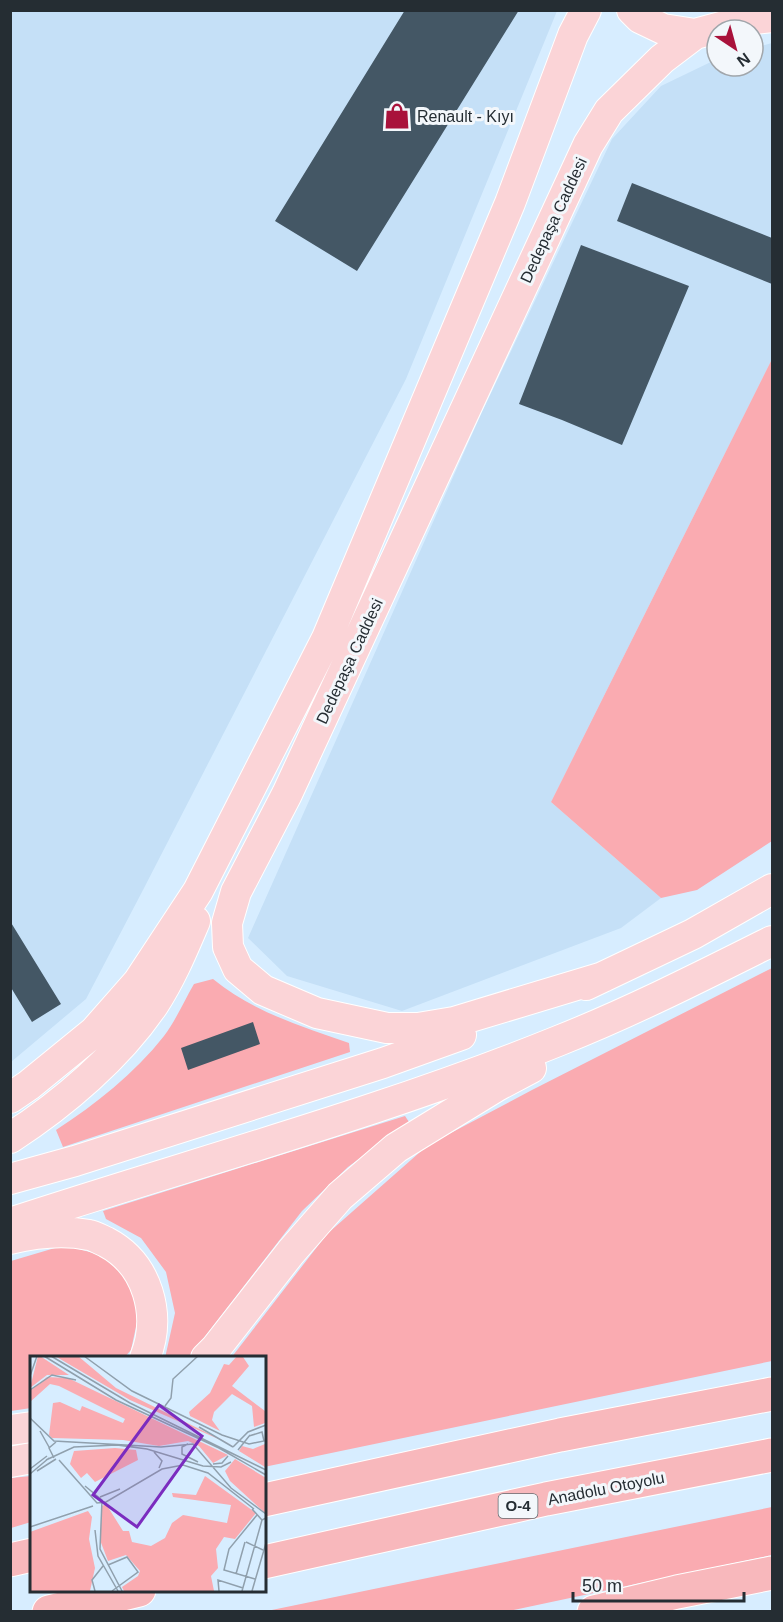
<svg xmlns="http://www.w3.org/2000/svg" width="783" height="1622" font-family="Arial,sans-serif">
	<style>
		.built { fill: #c5e0f7 }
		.green { fill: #faabb1 }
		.building { fill: #445765 }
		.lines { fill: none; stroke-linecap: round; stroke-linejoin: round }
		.primary-casing { stroke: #fff; stroke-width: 32 }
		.highway-casing { stroke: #fff; stroke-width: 35 }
		.primary { stroke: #fbd4d7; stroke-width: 30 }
		.highway { stroke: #f8b8bc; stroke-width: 33 }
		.labels { text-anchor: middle; stroke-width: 6; stroke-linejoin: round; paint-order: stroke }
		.shield { fill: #f3f7fb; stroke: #636a6f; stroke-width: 1.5 }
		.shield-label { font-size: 15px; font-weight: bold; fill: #252d33 }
		.poi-label { font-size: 16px; fill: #252d33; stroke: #f3f7fb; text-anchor: start }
		.street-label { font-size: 16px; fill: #252d33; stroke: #f3f7fb }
		.inset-road { fill: none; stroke: #90a0ad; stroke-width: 1.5 }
		.view { fill: #7b2cbf; fill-opacity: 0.15; stroke: #7b2cbf; stroke-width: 3 }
		.inset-edge { fill: none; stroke: #252d33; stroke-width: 3 }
	</style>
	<rect width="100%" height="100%" fill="#d7edff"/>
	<path class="built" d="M11 11H557L406 379 143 890 86 999 11 1062Z
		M772 43V359L551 802 661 898 621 928 402 1011 287 976 248 938 482 412 612 139 661 86 717 59V66H753V48Z"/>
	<path class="green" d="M772 359V841L697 890 661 898 551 802Z
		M772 968V1361L264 1467V1358H231L327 1234 428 1145 532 1090Z
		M213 979C254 1012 300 1026 349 1043L350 1052 63 1147 56 1130C96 1104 134 1074 164 1036 176 1020 184 1001 194 984Z
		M405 1116 409 1122 348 1167 302 1211 189 1357 188 1358H165L175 1313 166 1272 141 1238 106 1219 103 1211Z
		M65 1245 114 1259 136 1285 139 1313 131 1350 124 1358H32L31 1408 11 1411V1261Z
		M31 1476V1522L11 1528V1478Z
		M772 1507V1555L509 1611 262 1612Z"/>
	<path class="building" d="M405 10H519L357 271 275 221Z
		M632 183 772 238V284L617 221Z
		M581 245 689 286 622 445 562 420 519 404Z
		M10 921 61 1004 32 1022 10 986Z
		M253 1022 260 1044 188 1070 181 1048Z"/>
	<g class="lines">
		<g class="primary-casing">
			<path id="primary" d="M632 10 640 18 663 29 695 34 747 20 772 17
				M603 977 454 1022 418 1028H387L317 1013 263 990 238 969 228 947 227 923 236 892 287 794 588 145 609 111 662 59 695 34
				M586 985 693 934 772 889
				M10 1098 29 1085 94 1032 138 982 198 891 327 638 510 203 573 35 586 10
				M10 1138C63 1104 119 1056 154 1004 171 978 183 949 195 921
				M10 1179 75 1161 383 1063 461 1035
				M10 1223C193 1163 380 1113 558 1041 631 1012 702 976 772 941
				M10 1239C35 1233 64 1230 89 1235 95 1236 101 1240 106 1242 148 1264 162 1315 145 1358
				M206 1358 216 1348 291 1252 340 1196 396 1148 497 1086 531 1068
				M10 1430 32 1427
				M10 1462 32 1458"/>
		</g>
		<g class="highway-casing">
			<path id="highway" d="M264 1500 560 1435 772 1394
				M10 1560 32 1555
				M264 1562 546 1499 772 1455
				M49 1612 139 1590
				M594 1612 677 1592 772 1573"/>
		</g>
		<use href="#primary" class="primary"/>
		<use href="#highway" class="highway"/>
	</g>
	<defs>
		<g id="shop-bare" transform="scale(2.07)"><path d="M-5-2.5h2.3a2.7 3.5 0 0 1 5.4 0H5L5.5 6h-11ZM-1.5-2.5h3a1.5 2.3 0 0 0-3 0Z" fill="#a9123b" stroke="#f3f7fb" stroke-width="2.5" paint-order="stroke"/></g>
	</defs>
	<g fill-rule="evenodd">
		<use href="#shop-bare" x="397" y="116"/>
	</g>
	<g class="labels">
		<rect class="shield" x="498.5" y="1494" width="39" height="24" rx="4.5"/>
		<g class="shield-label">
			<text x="518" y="1511">O-4</text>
		</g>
		<g class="poi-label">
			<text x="417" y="122">Renault - Kıyı</text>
		</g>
		<g class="street-label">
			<text transform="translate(553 220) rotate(-65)" y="6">Dedepaşa Caddesi</text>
			<text transform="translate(349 661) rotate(-65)" y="6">Dedepaşa Caddesi</text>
			<text transform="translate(606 1488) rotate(-11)" y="6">Anadolu Otoyolu</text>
		</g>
	</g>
	<g transform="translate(30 1356)">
		<rect width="236" height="236" fill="#d7edff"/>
		<path d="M8 0H10L39 19H17L0 32ZM25 0H48L86 32 202 89 100 44ZM207 0 213 1 219 10 202 30 235 55V67L224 71 222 50 202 38 184 56 182 64 190 75 160 60 159 56 180 37 194 8 199 9ZM17 21 38 22 198 99 183 107 169 90 158 85 129 90 93 84 22 82 19 79 23 47 30 46 50 55 52 50 93 67 95 63 29 30 20 28 0 46V35ZM235 88V111L209 95 212 90 223 93ZM85 92 106 94 108 104 65 126 57 117 51 122 40 108 44 95ZM205 103 236 122 235 157 200 125 195 115ZM175 120 226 157 205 183 194 181 186 193 188 212 181 220 184 235H94L92 231 108 220 110 215 96 199 78 205 70 184 72 150 76 148 93 175H99L102 186 121 190 135 182 142 167 153 159 197 167 201 149 143 141 142 137 166 139ZM58 155 62 161 59 183 65 212 60 235H0V176Z" fill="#faabb1"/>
		<path class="inset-road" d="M14 0 86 44 189 92 236 119M21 0 100 47 236 114M54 0 102 35 192 79 219 88 234 85 232 76 219 80M0 20 7 0M0 34 22 19 46 24M135 50 141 42 143 23 168 0M0 62 24 85 131 91 163 88 201 132 236 158M169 71 203 91M10 75 19 91M158 88 152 91V98L168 106M203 91 218 76 236 69M208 94 220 79M124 96 132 105 129 112M24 102 19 92 26 86M16 104 44 91 87 89 117 93 173 110 191 111 201 106M29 104 67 147 76 146 132 113 153 109 178 117 224 153M183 108 192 107 198 100M0 113 17 100M7 115 26 103M0 118 19 102M55 130 72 144 70 193 92 235M70 141 90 133M222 153 232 164 236 162M0 171 63 150M65 174 68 200 88 235M216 186 233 194M78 209 97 201 108 216 82 235M206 218 215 186M225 223 194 214 199 193 227 159M65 235 62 224 73 210M189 235 188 224 213 232M212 235 232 164M222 235 236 187"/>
		<path class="view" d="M129 49 172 80 107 171 63 139Z"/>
		<rect width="236" height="236" class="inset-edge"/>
	</g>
	<rect width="783" height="1622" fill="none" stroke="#252d33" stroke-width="24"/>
	<g transform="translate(735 48) rotate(144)"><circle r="28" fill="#f3f7fb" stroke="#a1a6ab" stroke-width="1.5"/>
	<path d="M0-4.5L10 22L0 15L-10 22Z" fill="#a9123b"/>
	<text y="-9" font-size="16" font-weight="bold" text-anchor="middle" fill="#252d33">N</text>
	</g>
	<path d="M573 1592v9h171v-9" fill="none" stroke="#252d33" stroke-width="3"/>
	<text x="582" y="1592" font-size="18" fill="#252d33" stroke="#f3f7fb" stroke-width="4.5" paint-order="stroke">50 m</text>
</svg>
